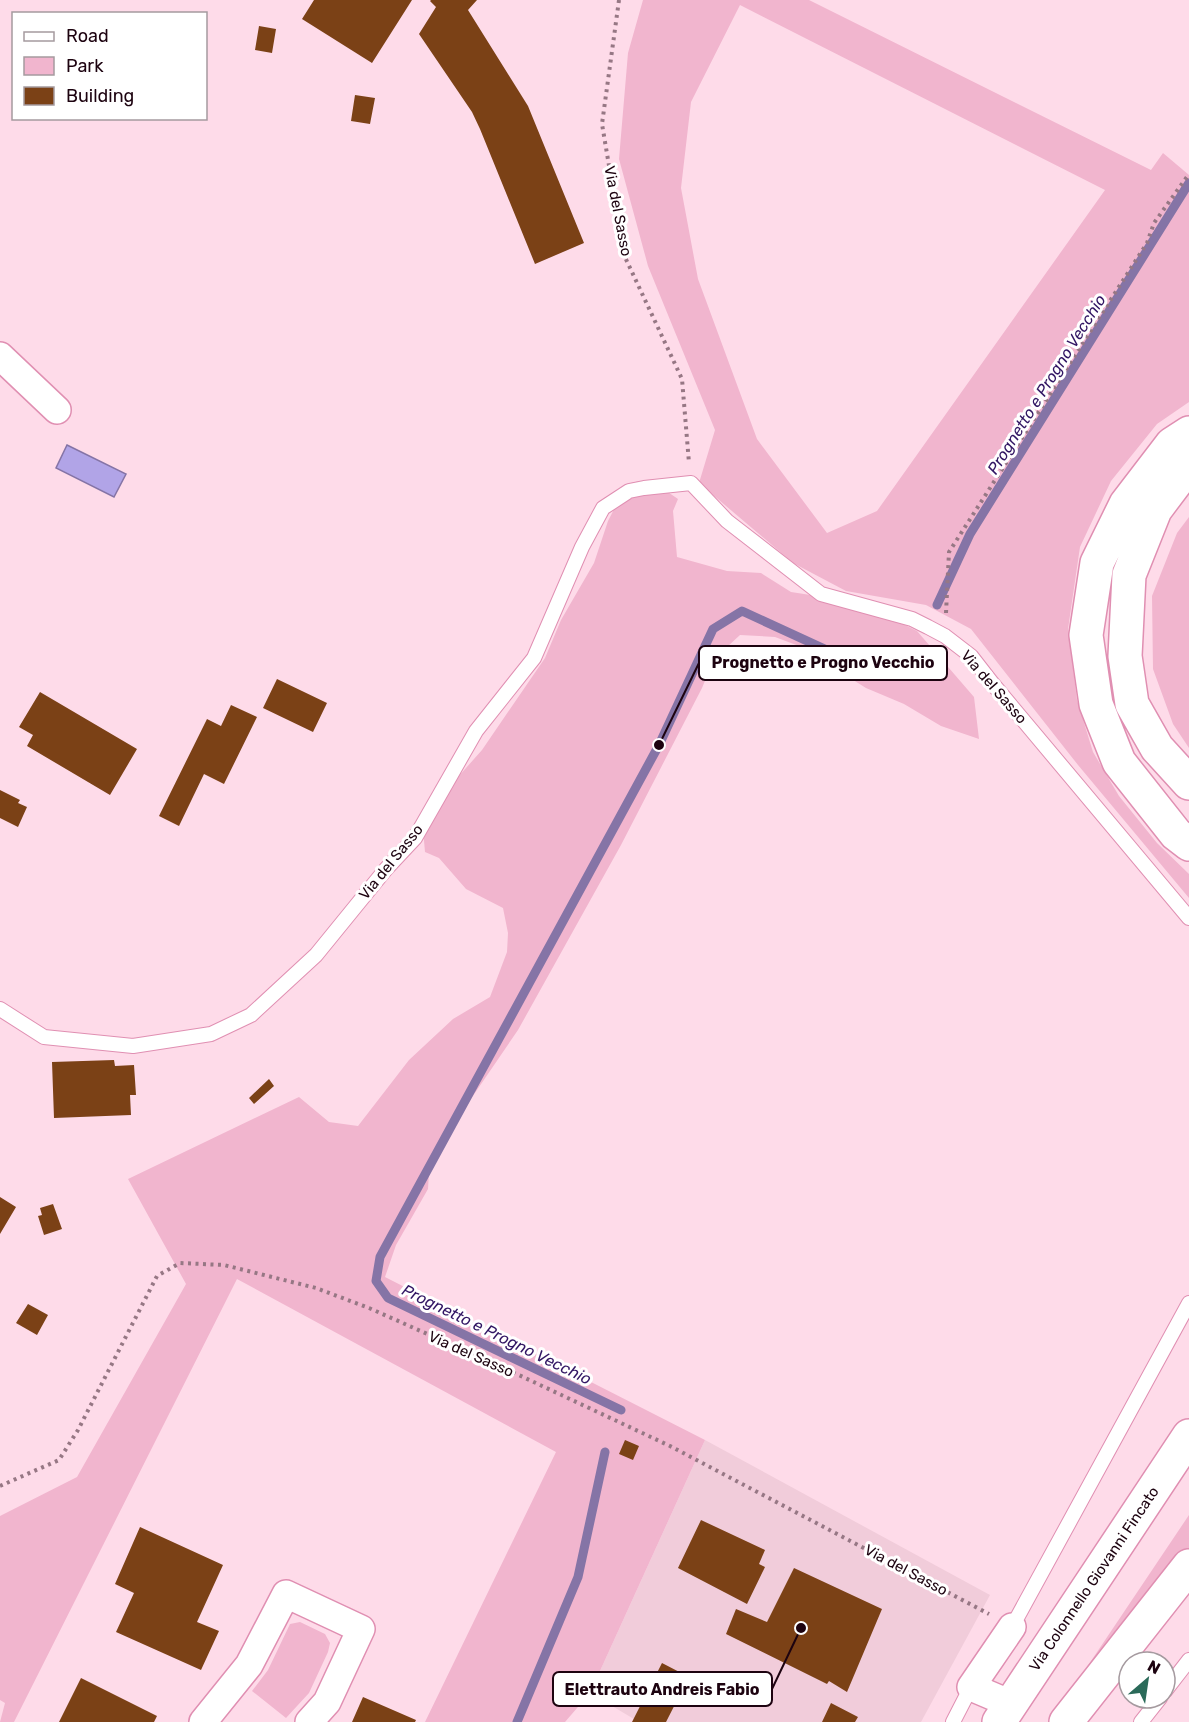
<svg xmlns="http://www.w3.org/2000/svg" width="1189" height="1722" font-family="Rubik,sans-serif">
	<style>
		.built { fill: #f1ccda }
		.green { fill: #f1b5ce; fill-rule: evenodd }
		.water { fill: #b1a4e7; stroke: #8574a6; stroke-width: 1.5 }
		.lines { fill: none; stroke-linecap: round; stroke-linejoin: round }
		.stream { stroke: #8574a6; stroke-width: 9 }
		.building { fill: #7b4116 }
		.lane-casing { stroke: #e08fb2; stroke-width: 16 }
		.street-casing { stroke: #e08fb2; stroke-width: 30 }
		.secondary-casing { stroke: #e08fb2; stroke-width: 36 }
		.highway-casing { stroke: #e08fb2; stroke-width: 36 }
		.path { stroke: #967784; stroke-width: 4; stroke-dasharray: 3 4.5; stroke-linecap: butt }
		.lane { stroke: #fff; stroke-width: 14 }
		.street { stroke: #fff; stroke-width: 27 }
		.secondary { stroke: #fff; stroke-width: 33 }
		.highway { stroke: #fff; stroke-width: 33 }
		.labels { text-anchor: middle; stroke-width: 6; stroke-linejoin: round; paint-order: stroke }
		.street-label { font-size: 15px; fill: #1d0310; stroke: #fff }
		.water-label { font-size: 16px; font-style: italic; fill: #311563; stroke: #fff }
		.leader { fill: none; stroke: #1d0310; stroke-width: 2 }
		.callout-dot { fill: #1d0310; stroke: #fff; stroke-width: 2 }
		.callout { fill: #fff; stroke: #1d0310; stroke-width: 2 }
		.callout-label { font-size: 16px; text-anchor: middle; font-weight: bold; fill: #1d0310 }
	</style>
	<rect width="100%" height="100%" fill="#fedbe9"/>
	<path class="built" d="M705 1440 990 1595 921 1722H639L590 1693Z"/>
	<path class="green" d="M643 0H809L1151 170 1163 153 1189 175V402L1157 424 1111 481 1080 547 1068 629 1077 700 1093 752 1119 796 1157 843 1189 874V898L1078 765 971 629 926 605 846 591 793 563 699 483 715 430 648 266 619 159 628 53ZM740 5 1105 190 877 511 827 533 757 439 698 279 681 188 691 102Z
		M640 481 656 484 678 499 673 511 677 557 727 571 761 573 791 592 817 596 891 618 917 631 974 697 979 739 941 726 904 704 866 688 799 646 775 637 740 635 714 659 702 688 621 845 518 1030 440 1144 429 1172 428 1189 396 1245 385 1277 705 1440 590 1693 565 1722H425L556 1452 237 1279 14 1722H0L5 1703 0 1700V1516L77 1477 186 1284 128 1179 299 1097 329 1122 358 1126 409 1060 453 1019 490 997 507 952 508 933 503 908 466 889 439 858 425 852 423 829 450 786 482 750 545 658 561 620 594 563 608 521 627 484Z
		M1189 517V748L1173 724 1153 669 1152 596 1177 533Z
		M1189 1515V1551L1088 1677 1087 1667Z
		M300 1622 325 1634 330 1643 328 1652 309 1693 286 1718 252 1691 268 1670 290 1624Z"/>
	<path class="water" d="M67 445 126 474 114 497 56 468Z"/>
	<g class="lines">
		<path class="stream" d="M937 605 970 534 1189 183
			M621 1410 388 1298 376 1281 380 1257 659 745 713 629 742 611 866 668 906 671
			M517 1722 578 1577 605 1452"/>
	</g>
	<path class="building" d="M314 0H412L372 63 302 19Z
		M431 0H477L468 10 528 106 584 243 535 264 480 129 472 112 419 34 436 7 430 1Z
		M259 26 276 29 272 53 255 50Z
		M355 95 375 98 370 124 351 121Z
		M277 679 327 703 313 732 263 708Z
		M40 692 137 749 110 795 27 746 33 735 19 727Z
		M231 705 257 717 224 784 204 774 179 826 159 816 207 719 221 726Z
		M0 790 20 800 18 803 27 807 18 827 0 818Z
		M114 1060 115 1066 134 1065 136 1095H130L131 1115 54 1118 52 1062Z
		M269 1079 274 1086 254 1104 249 1098Z
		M0 1197 16 1207 0 1234Z
		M53 1204 62 1229 44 1235 38 1216 42 1215 40 1208Z
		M28 1304 48 1315 37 1335 16 1323Z
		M625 1440 639 1446 633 1460 619 1454Z
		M701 1520 765 1550 759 1564 765 1567 747 1604 678 1568Z
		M140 1527 223 1565 197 1622 219 1631 201 1670 116 1632 134 1593 115 1584Z
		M794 1568 882 1609 847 1692 829 1681 827 1684 726 1634 736 1609 767 1622Z
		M662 1663 689 1677 666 1722H632Z
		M81 1678 157 1716 154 1722H59Z
		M363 1697 416 1720 415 1722H352Z
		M831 1703 858 1717 855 1722H822Z"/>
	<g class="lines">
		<g class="lane-casing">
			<path id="lane" d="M0 1009 44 1037 133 1046 211 1034 251 1015 316 955 386 869 415 838 476 731 534 658 582 547 603 508 629 491 644 488 691 483 727 521 821 594 912 619 928 627 945 636 971 656 992 683 1189 918
				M1012 1627 1189 1303
				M1165 1691 1189 1660
				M953 1722 971 1687
				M1141 1722 1160 1698"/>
		</g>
		<g class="street-casing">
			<path id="street" d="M0 356 57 410
				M1011 1704 971 1687 1012 1627
				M203 1722 249 1665 286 1594 361 1629 327 1702 309 1722"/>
		</g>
		<g class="secondary-casing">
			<path id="secondary" d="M999 1722 1189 1436"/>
		</g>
		<g class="highway-casing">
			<path id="highway" d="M1189 433 1172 444 1126 504 1097 563 1086 635 1096 704 1119 762 1176 834 1189 844
				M1189 467 1185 470 1155 510 1129 575 1125 656 1132 704 1157 748 1189 783
				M1066 1722 1189 1566"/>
		</g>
		<path class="path" d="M619 0 602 124 624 255 682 379 689 463
			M946 613 949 552 1147 243 1154 223 1189 174
			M0 1486 59 1460 78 1430 157 1276 180 1263 224 1265 316 1288 369 1308 506 1369 670 1446 989 1614"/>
		<use href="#lane" class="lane"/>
		<use href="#street" class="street"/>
		<use href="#secondary" class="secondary"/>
		<use href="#highway" class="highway"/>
	</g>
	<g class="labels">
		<g class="street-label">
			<text transform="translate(618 211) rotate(79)" y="5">Via del Sasso</text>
			<text transform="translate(994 687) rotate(49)" y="5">Via del Sasso</text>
			<text transform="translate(391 862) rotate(-51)" y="5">Via del Sasso</text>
			<text transform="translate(471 1354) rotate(24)" y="5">Via del Sasso</text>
			<text transform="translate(906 1570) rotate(28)" y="5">Via del Sasso</text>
			<text transform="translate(1094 1579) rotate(-56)" y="5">Via Colonnello Giovanni Fincato</text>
		</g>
		<g class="water-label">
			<text transform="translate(1046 384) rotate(-58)" y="6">Prognetto e Progno Vecchio</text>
			<text transform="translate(497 1334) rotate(26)" y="6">Prognetto e Progno Vecchio</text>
		</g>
	</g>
	<path class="leader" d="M659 745L699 663M801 1628L772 1689"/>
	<g class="callout-dot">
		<circle cx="659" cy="745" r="6"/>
		<circle cx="801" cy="1628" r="6"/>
	</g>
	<g class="callout">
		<rect x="699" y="646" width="248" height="34" rx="6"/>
		<rect x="553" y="1672" width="219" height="34" rx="6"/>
	</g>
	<g class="callout-label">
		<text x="823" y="668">Prognetto e Progno Vecchio</text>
		<text x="662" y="1695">Elettrauto Andreis Fabio</text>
	</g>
	<rect x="12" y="12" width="195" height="108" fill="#ffffff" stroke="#a59a9f" stroke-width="1.5"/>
	<rect x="24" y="32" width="30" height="9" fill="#ffffff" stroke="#a59a9f" stroke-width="1.5"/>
	<text x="66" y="42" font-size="18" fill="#1d0310">Road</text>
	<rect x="24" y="57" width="30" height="18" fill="#f1b5ce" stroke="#a59a9f" stroke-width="1.5"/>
	<text x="66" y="72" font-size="18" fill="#1d0310">Park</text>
	<rect x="24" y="87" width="30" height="18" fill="#7b4116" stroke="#a59a9f" stroke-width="1.5"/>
	<text x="66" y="102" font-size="18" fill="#1d0310">Building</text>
	<g transform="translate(1147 1680) rotate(29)"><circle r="28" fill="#ffffff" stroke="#a59a9f" stroke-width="1.5"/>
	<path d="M0-4.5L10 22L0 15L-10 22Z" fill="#2a6a59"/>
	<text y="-9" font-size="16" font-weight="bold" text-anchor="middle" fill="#1d0310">N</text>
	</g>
</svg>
